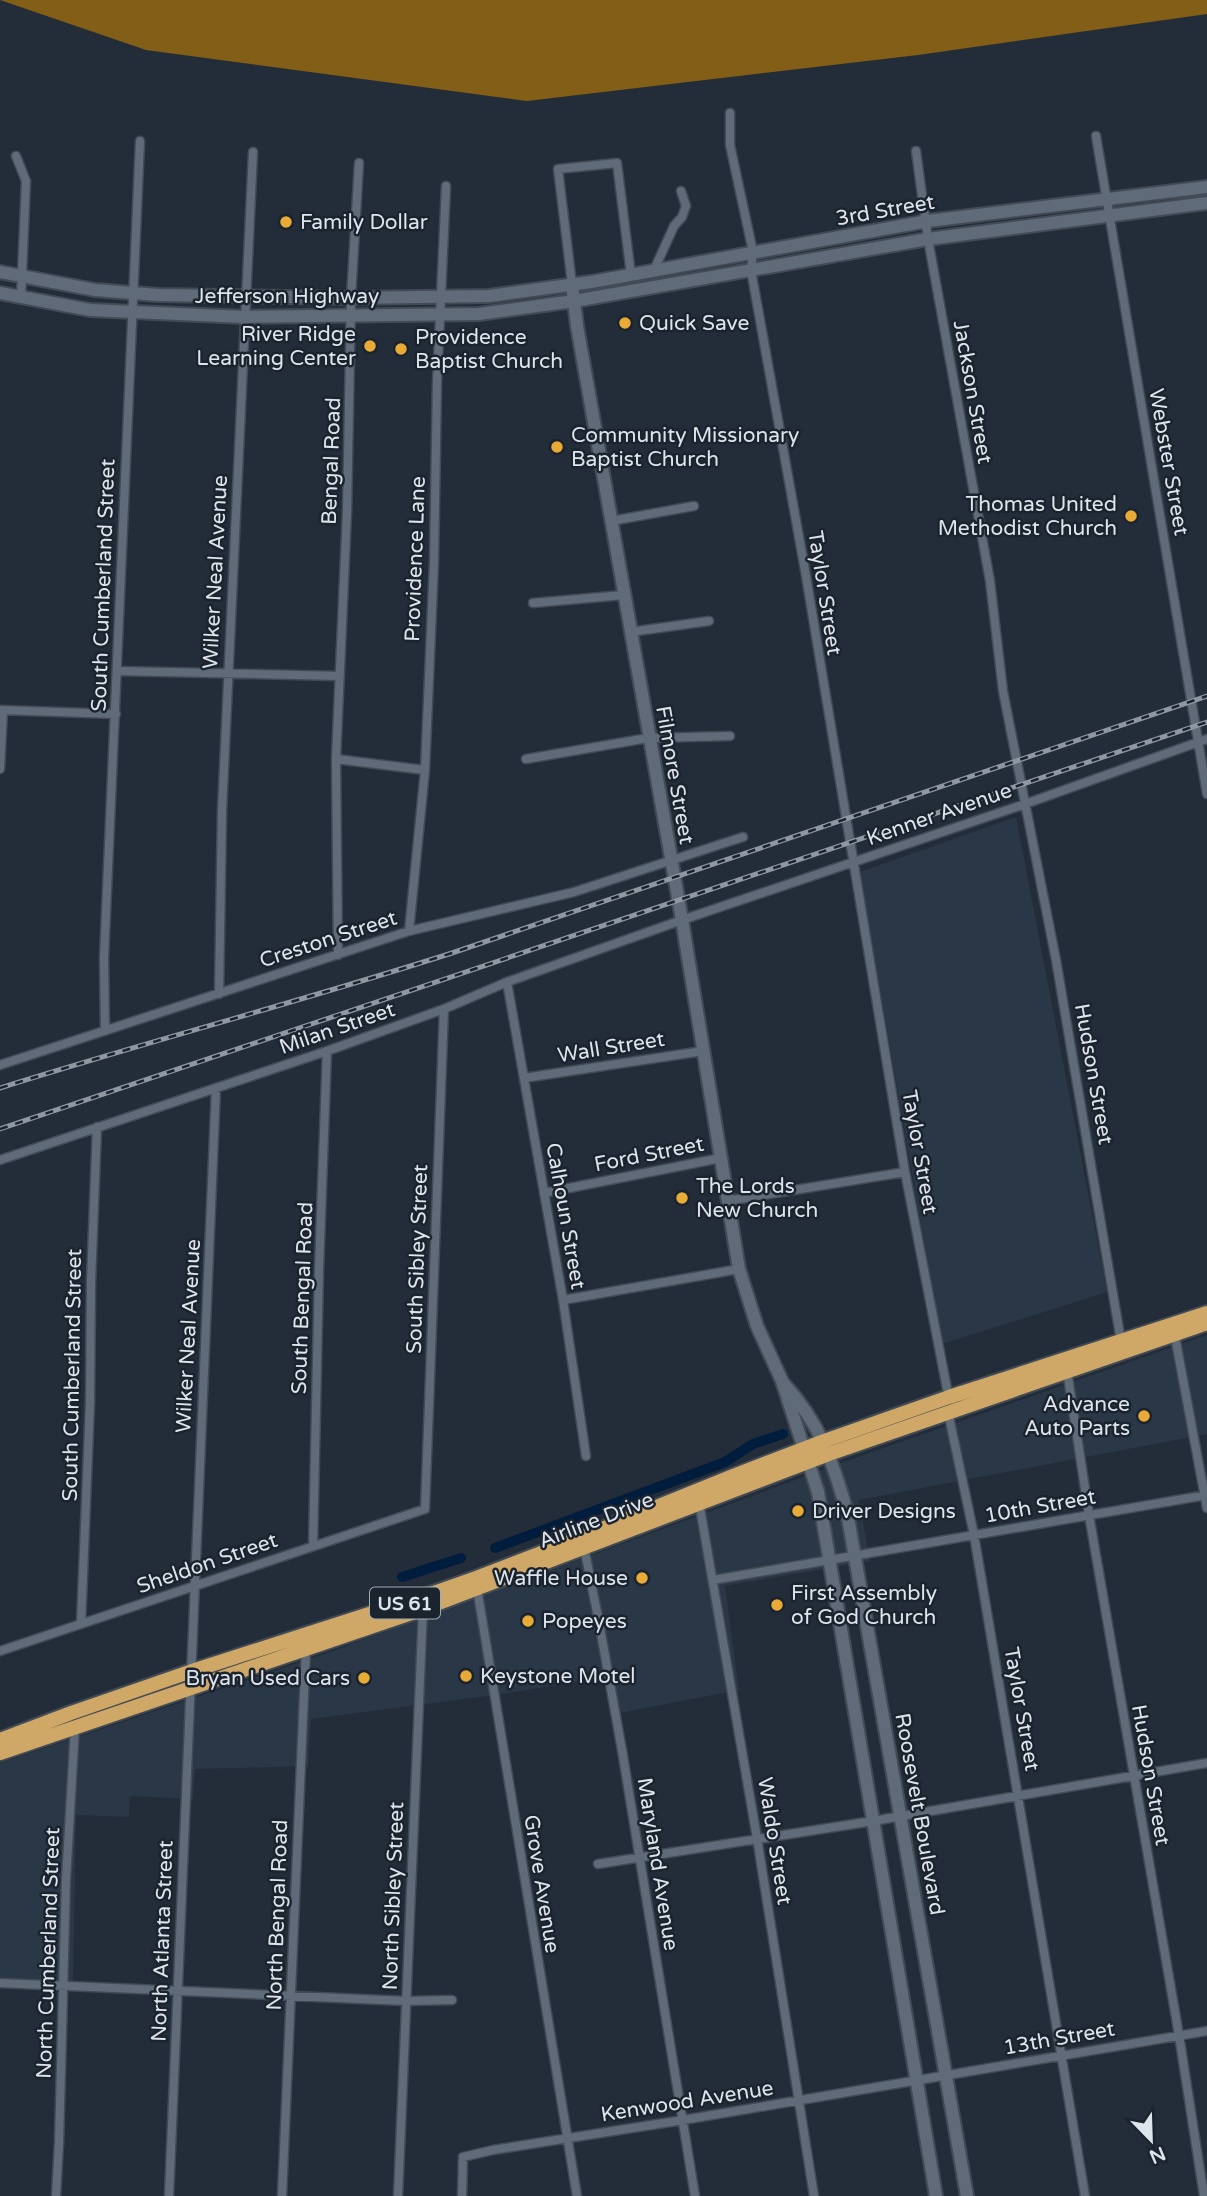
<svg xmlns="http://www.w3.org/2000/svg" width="1207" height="2196" font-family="'Varela Round',sans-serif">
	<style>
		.built { fill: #293747 }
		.forest { fill: #825e16 }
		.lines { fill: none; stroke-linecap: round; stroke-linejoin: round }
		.canal { stroke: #001d3e; stroke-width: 10 }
		.street-casing { stroke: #424b55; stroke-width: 11 }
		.secondary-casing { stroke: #424b55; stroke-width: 16 }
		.highway-casing { stroke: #424b55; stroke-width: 18 }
		.street { stroke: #606b79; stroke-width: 8 }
		.secondary { stroke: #606b79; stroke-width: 12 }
		.highway { stroke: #cfa766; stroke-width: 14 }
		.rail-casing { stroke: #8f98a1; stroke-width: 5 }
		.rail { stroke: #1a232e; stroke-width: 2.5; stroke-dasharray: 8; stroke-linecap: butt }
		.poi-dot { fill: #e8ab37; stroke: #1a232e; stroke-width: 2.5 }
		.labels { text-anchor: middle; stroke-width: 5; stroke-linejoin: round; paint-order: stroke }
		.shield { fill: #1a232e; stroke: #a2aab2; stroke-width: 2 }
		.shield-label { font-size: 19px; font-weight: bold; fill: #dde4eb }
		.street-label { font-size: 21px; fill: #dde4eb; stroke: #1a232e }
		.poi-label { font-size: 21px; fill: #dde4eb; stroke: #1a232e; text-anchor: start }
	</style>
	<rect width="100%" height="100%" fill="#232d39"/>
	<path class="built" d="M1016 817 1107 1292 942 1344 860 872Z
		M1207 1335V1434L859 1500 870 1561 725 1586 739 1690 614 1714 607 1677 502 1694 311 1719 308 1766 195 1769 193 1799 130 1796 129 1817 76 1815 73 1992 0 1988V1763L319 1656 849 1460Z"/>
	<path class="forest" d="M0 0H1207V14L918 55 527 101 146 50Z"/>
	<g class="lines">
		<path class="canal" d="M495 1548 725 1462 753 1444 783 1434
			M402 1577 461 1558"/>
		<g class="street-casing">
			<path id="street" d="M730 113V145L753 252 751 270 806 576 905 1172 949 1399
				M1096 136 1207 794
				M916 151 928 239 990 581 1003 691 1056 960 1121 1341
				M16 156 26 181 21 298
				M654 270 674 226 682 217 686 206 681 191
				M572 284 558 169 617 163 631 275
				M611 521 694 506
				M533 603 624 595
				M630 632 709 621
				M118 671 339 676
				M0 710 116 714
				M336 759 425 770
				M526 759 648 738 730 736
				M0 769 3 710
				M409 931 425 770 434 562 437 383 446 186
				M338 955 336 759 347 512 351 298 359 163
				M507 982 563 1300 586 1456
				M219 994 222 811 253 152
				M105 1031 104 958 140 141
				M0 1065 409 931 574 892 743 837
				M524 1078 703 1051
				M0 1160 327 1051 444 1009 507 982 682 920 1025 804 1207 739
				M544 1193 721 1158
				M727 1201 905 1172
				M563 1300 739 1269
				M1174 1331 1207 1508
				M1067 1370 1089 1515 1179 2035 1204 2196
				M948 1412 974 1535 1085 2196
				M699 1502 757 1838 814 2196
				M313 1546 319 1269 327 1051
				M584 1547 599 1622 623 1756 695 2196
				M713 1580 1207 1495
				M477 1588 577 2196
				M81 1624 90 1403 91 1282 97 1127
				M0 1651 425 1509 444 1009
				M598 1864 873 1821 1207 1763
				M0 1983 406 2001 452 2000
				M56 2196 59 2143 66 1880 75 1727
				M169 2196 216 1088
				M282 2196 306 1649
				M398 2196 423 1608
				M462 2196 463 2157 493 2150 683 2120 1207 2031"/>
		</g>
		<g class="secondary-casing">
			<path id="secondary" d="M0 272 95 290 158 295 351 298 489 296 591 282 928 221 1207 187
				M572 284 577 326 682 920 739 1269 757 1326 782 1381 818 1492 936 2196
				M0 293 90 310 244 317 479 314 574 301 928 239 1207 203
				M784 1384C820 1423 833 1462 847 1512L967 2196"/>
		</g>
		<g class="highway-casing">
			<path id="highway" d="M0 1740 71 1713 192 1671 422 1597 476 1578 580 1538 733 1476 824 1441 949 1397 1207 1313
				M0 1753 423 1609 829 1454 1207 1323"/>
		</g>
		<use href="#street" class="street"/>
		<use href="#secondary" class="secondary"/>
		<use href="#highway" class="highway"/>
		<g class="rail-casing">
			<path id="rail" d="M0 1088C150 1041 302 1001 452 953L1207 696
				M0 1129 1207 722"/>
		</g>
		<use href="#rail" class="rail"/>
	</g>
	<g class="poi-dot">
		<circle cx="286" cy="222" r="7"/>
		<circle cx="625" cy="323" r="7"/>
		<circle cx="370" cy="346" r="7"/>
		<circle cx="401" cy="349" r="7"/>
		<circle cx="557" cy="447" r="7"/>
		<circle cx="1131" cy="516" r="7"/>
		<circle cx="682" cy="1198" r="7"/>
		<circle cx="1144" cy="1416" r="7"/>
		<circle cx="798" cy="1511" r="7"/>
		<circle cx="642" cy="1578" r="7"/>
		<circle cx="777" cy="1605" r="7"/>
		<circle cx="528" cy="1621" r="7"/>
		<circle cx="466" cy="1676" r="7"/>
		<circle cx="364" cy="1678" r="7"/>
	</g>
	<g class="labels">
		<rect class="shield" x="370" y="1587.5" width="70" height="31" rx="5"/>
		<g class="shield-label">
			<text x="405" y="1610">US 61</text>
		</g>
		<g class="street-label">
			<text transform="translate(885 210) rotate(-10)" y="7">3rd Street</text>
			<text x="287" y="303">Jefferson Highway</text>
			<text transform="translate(973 392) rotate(80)" y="7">Jackson Street</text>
			<text transform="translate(331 461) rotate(-88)" y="7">Bengal Road</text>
			<text transform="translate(1169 462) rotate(80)" y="7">Webster Street</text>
			<text transform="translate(415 559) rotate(-88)" y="7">Providence Lane</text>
			<text transform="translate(215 572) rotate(-87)" y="7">Wilker Neal Avenue</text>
			<text transform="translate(103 585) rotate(-88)" y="7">South Cumberland Street</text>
			<text transform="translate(825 593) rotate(81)" y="7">Taylor Street</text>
			<text transform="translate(675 775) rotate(80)" y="7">Filmore Street</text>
			<text transform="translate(939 814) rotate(-19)" y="7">Kenner Avenue</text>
			<text transform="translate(328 939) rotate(-18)" y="7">Creston Street</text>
			<text transform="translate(337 1028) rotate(-19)" y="7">Milan Street</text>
			<text transform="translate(611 1047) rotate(-9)" y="7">Wall Street</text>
			<text transform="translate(1094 1074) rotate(80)" y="7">Hudson Street</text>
			<text transform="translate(920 1152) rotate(80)" y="7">Taylor Street</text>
			<text transform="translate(649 1154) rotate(-11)" y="7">Ford Street</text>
			<text transform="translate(566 1216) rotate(80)" y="7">Calhoun Street</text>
			<text transform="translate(417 1259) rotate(-88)" y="7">South Sibley Street</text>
			<text transform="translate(302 1298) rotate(-88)" y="7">South Bengal Road</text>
			<text transform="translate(188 1336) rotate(-87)" y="7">Wilker Neal Avenue</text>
			<text transform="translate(72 1375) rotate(-89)" y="7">South Cumberland Street</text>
			<text transform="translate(1040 1506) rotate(-10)" y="7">10th Street</text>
			<text transform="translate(596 1520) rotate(-21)" y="7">Airline Drive</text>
			<text transform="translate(207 1563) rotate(-19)" y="7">Sheldon Street</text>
			<text transform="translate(1022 1709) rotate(80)" y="7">Taylor Street</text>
			<text transform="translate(1151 1775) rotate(80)" y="7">Hudson Street</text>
			<text transform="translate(920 1814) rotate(80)" y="7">Roosevelt Boulevard</text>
			<text transform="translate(775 1841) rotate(81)" y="7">Waldo Street</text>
			<text transform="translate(658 1864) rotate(81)" y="7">Maryland Avenue</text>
			<text transform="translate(542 1884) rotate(81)" y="7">Grove Avenue</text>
			<text transform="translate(393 1896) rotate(-88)" y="7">North Sibley Street</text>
			<text transform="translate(277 1915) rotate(-88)" y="7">North Bengal Road</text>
			<text transform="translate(162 1941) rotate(-88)" y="7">North Atlanta Street</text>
			<text transform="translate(48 1953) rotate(-88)" y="7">North Cumberland Street</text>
			<text transform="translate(1059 2038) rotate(-10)" y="7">13th Street</text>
			<text transform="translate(687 2101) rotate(-9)" y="7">Kenwood Avenue</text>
		</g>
		<g class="poi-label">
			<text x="300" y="229">Family Dollar</text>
			<text x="639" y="330">Quick Save</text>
			<text x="356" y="341" text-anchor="end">River Ridge<tspan x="356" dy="24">Learning Center</tspan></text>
			<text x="415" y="344">Providence<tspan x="415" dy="24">Baptist Church</tspan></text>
			<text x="571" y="442">Community Missionary<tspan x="571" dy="24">Baptist Church</tspan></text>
			<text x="1117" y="511" text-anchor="end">Thomas United<tspan x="1117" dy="24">Methodist Church</tspan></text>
			<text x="696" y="1193">The Lords<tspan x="696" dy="24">New Church</tspan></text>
			<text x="1130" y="1411" text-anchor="end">Advance<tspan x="1130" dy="24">Auto Parts</tspan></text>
			<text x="812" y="1518">Driver Designs</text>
			<text x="628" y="1585" text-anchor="end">Waffle House</text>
			<text x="791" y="1600">First Assembly<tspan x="791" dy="24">of God Church</tspan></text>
			<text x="542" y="1628">Popeyes</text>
			<text x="480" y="1683">Keystone Motel</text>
			<text x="350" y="1685" text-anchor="end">Bryan Used Cars</text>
		</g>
	</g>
	<g transform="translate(1151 2140) rotate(157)" stroke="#1a232e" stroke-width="5" paint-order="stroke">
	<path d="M0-5L12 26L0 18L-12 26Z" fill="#dde4eb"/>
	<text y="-10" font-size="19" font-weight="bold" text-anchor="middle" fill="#dde4eb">N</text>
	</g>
</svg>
